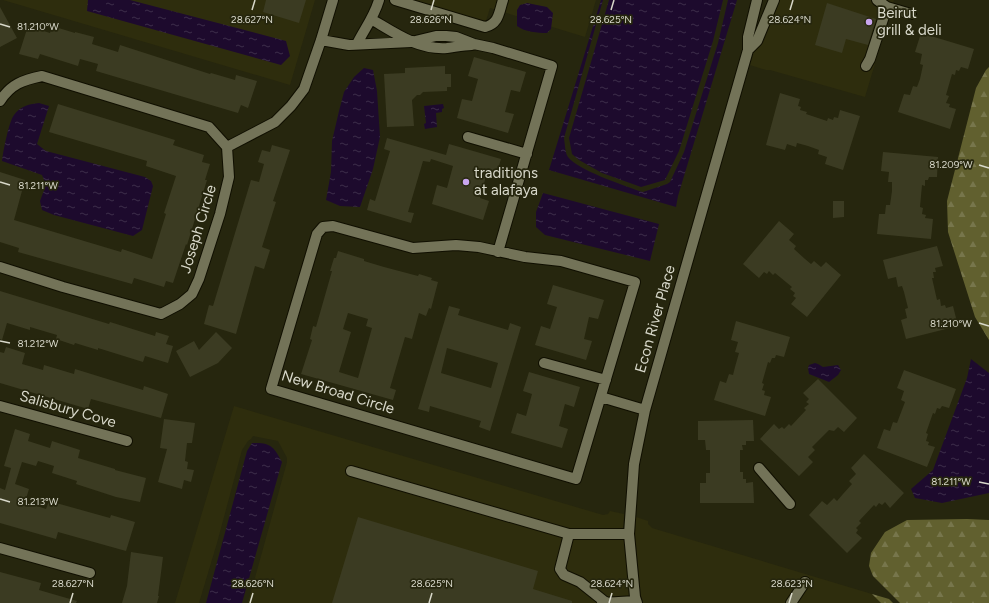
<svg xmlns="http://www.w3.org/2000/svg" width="989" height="603" font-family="Figtree,sans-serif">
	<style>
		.built { fill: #2e2d0d }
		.forest { fill: url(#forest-firs) }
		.water { fill: url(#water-ripples) }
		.building { fill: #3b3b22; fill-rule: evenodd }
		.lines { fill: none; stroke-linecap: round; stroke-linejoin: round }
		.minor-casing { stroke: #100f00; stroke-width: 12 }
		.minor { stroke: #737358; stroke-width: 10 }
		.ticks { fill: none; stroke: #d8d8ca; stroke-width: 1.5 }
		.poi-dot { fill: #c9a5ee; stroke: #26260e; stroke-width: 1.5 }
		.labels { text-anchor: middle; stroke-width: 3.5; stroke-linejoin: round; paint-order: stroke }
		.poi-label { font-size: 15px; fill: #d8d8ca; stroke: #26260e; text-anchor: start }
		.street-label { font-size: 15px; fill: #d8d8ca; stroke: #26260e }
		.ticks-label { font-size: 10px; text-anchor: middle; fill: #d8d8ca; stroke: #26260e; stroke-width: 3.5; stroke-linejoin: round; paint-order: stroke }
	</style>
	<defs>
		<pattern id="forest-firs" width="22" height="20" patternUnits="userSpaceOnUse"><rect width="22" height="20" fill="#61602f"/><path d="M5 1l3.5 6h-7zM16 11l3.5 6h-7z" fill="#77764c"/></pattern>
		<pattern id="water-ripples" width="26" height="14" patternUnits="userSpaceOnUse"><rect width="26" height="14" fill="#1d0a2d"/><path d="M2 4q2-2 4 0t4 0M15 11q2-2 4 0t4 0" fill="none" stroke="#3d2d4a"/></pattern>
	</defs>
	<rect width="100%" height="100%" fill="#26260e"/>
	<path class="built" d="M3 0H315L290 85Z
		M406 0H596L585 37 490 8 485 24Z
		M780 0H894L865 97 770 70H766L750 65 754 52 763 43Z
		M234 406 603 515 608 514 610 511 624 514 623 533 631 603H248L287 462V458L278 441 253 436 251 439 248 441 242 450 217 543 199 603H175Z
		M636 517 648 521V524L652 528 872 594 881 603H643L641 597 635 534Z"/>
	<path class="forest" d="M989 67V340L975 317 948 232 947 201 976 88 986 70Z
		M967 519 989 520V603H900L873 576 869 566 871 553 885 532 907 520Z
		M872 594 889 599 893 603H881Z"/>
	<path class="water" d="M88 0H130L286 41 290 56 281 65 87 11Z
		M601 0H603L564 138C565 144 565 153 568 157 578 170 623 185 639 191L643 192 667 184 670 182 684 152 718 43 728 0H737L678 196 676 207 549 170Z
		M609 0H723L713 41 679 151 665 180 641 187 602 173 579 160 572 154 569 138Z
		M527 3 547 7 553 13 551 29 547 33C537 33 525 32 517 26V10L520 5Z
		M364 68 373 70 377 91 380 137 373 169 360 207 340 206 326 200 331 172 332 141 339 111 344 92 354 77Z
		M39 103 49 106 37 144 46 151 145 177 151 181 153 186 142 230 133 236 54 215 42 210 40 201 46 185 42 175 2 161C3 152 9 121 14 115 20 106 30 104 39 103Z
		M443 104 444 108 442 109V112L436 113 437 127 425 129 424 124 426 123 424 106Z
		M543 193 659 224 650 261 545 235 536 227V212Z
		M971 359 989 373V493L942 503 915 498 911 489 933 470 967 378Z
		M815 363 818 364 823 367 838 365 841 370 838 375 829 382 809 374 808 368 809 365Z
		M252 443C271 442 274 447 282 462L242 603H206L247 451Z"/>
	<path class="building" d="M266 0H306L299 23 263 12Z
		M827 3 876 19 868 45 846 39 842 53 815 45Z
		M0 7 17 38 0 47Z
		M28 26 50 33 52 26 75 33V32L94 37 92 44 118 52 120 45 210 74 211 73 235 80 236 75 257 81 248 108 241 105 238 113 96 71 98 64 80 59 78 66 40 54 38 59 19 54Z
		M921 33 974 49 968 69 961 67 959 71 956 70 955 75 952 74 946 95 949 96 946 103 950 104 949 107 956 109 950 129 898 112 904 94 910 95 913 86 917 87 920 79 923 65 920 64 922 54 915 52Z
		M474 57 526 72 520 92 511 90 505 112 514 114 508 133 457 118 462 99 472 101 478 79 468 76Z
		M445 66V74H451V87H447V91L423 92 420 95H417L412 100 414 126 387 127 384 74 405 73V68Z
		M780 93 800 99 798 106 801 107 800 110 807 112 806 114 827 121 828 118 833 120 834 117 838 118 840 110 860 116 843 170 825 164 827 157 818 154 819 150 808 146 797 143 796 147 787 144 785 150 766 145Z
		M58 104 175 140 173 145 204 155 202 162 210 164 205 180H207L187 245 186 244 173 283 166 281 164 287 134 278 132 284 18 252 19 248 0 242V172L25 180 14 220 121 252 122 249 152 259 166 214 164 213 176 176 146 166 147 161 49 132Z
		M387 138 446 155 449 144 501 159 495 179 486 176 480 198 489 201 483 220 432 204 437 185 447 188 453 166 431 159 430 162 423 161 408 212 414 213 411 223 367 210 370 199 375 201 390 151 384 149Z
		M272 145 290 150 273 201 276 202 262 247 270 250 264 269 255 266 236 334 204 324 209 305 213 306 251 180 259 182 264 164 258 162 262 150 270 152Z
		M883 152 938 157 937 177H929L928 180H925V186L922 185 920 207 923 208 922 214 926 215 925 218 933 219 931 239 877 234 879 214H885L886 205H890L892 191V182H888L889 172 881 171Z
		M833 201H844V217L833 218Z
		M779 221 794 234 789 240 796 246 794 249 805 259 811 264 814 261 821 267 826 262 841 275 807 317 791 304 796 298 793 296 795 293 790 289 792 287 775 273 773 275 769 271 767 274 764 272 759 278 743 264Z
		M937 246 943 266 935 268 936 272H933L934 278H932L937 300 940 299 941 306 945 305 946 308 953 306 958 326 906 339 901 320 907 318 905 309 908 308 904 292 902 286 898 287 896 277 888 279 883 260Z
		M338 251 364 259V261L384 267 418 276 419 274 432 278 431 280 438 282 431 309 429 308 426 316 419 313 412 339 405 337 390 388 396 390 393 400 301 374 312 340 310 339 313 326 316 327 332 271H330L334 258H336ZM348 313 368 319 366 326 372 328 358 378 339 372 351 332 343 329Z
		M553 285 604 300 598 319 589 317 584 339 592 341 586 360 535 345 541 326 550 329 557 307 547 304Z
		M0 291 109 324 110 322 155 336 156 332 169 336 166 344 173 346 168 363 145 356 143 362 98 348V350L75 343 74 345 56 339 57 335 30 327V330L7 323 2 340 0 339Z
		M449 306 460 309 458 315 508 330 510 323 521 327 490 431 479 427 481 421 430 406 429 412 418 409ZM447 348 498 363 491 388 441 373Z
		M736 321 790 337 784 357 776 355 775 358H772L770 363 768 362 762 383 764 384 762 390 765 391 764 395 771 397 765 416 714 400 720 381 726 383 729 374 733 375 735 367 739 353 735 352 738 342 731 340Z
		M216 332 232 348 218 363 190 377 176 351 194 341 199 350Z
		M6 347 25 353 22 364 43 370 44 365 74 374 75 369 143 390 144 386 168 394 161 418 91 399 88 409 0 383V352L4 353Z
		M904 370 956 389 949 408 942 406 940 409 937 408 935 414 933 413 926 433 928 434 926 441 929 442 928 445 935 447 927 467 877 448 884 429 890 431 893 422 897 423 905 402 901 400 904 391 897 388Z
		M529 372 580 387 574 407 565 404 559 426 568 429 562 448 511 433 517 413 526 416 532 394 523 391Z
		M818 379 857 418 844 432 838 427 834 431 829 430 812 447 815 450 808 457 813 462 799 476 760 439 774 424 779 429 782 427 784 429 789 424 791 426 806 410 804 408 809 404 806 402 809 399 803 393Z
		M164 419 195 423 192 443H187L185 461 188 462 187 469 194 470 191 482 184 480 182 489 158 482 167 449 160 448Z
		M753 420 754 441H746V445H742L743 450H740V472H743V479H746V483L753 482 754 503H700V483H706V473H710V450H706L705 440H698V421Z
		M15 429 30 434 28 441 50 448 52 441 80 450 78 458 115 469V470L146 478 140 502 116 497 76 484 77 481 52 473 54 466 38 461 36 466 22 462 15 484 29 489 25 502 46 509 49 501 110 518 111 515 135 522 126 551 58 532 56 539 0 523V488L5 490 11 468 4 466Z
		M864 454 904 493 890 508 885 502 882 505 879 503 876 507 874 505 859 521 861 523 856 528 858 530 856 533 862 538 847 553 809 515 822 501 827 505 834 498 837 501 843 494 852 484 849 481 856 474 851 468Z
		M358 517 538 571 533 589 572 601V603H332Z
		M131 552 163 557 158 596H159L157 603H122L127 586Z
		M0 572 41 583 39 590 77 601 76 603H0Z"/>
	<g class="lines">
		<g class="minor-casing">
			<path id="minor" d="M395 0 485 27C499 24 499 12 503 0
				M877 0 887 7 911 14
				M371 19C395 33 418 50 447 48 455 47 464 45 472 45
				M321 40 349 45 411 42 436 36H446L456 37 474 44 493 48 552 66 498 252
				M357 44C365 28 374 17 379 0
				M748 50 757 41 774 0
				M866 66 870 59 887 7
				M0 101C11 84 23 80 42 76L209 127 227 147 229 177 220 214 199 279 192 294 180 304 161 314 63 287 0 267
				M468 137 527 154
				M227 147 275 122 291 106 304 89 321 40 333 0
				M333 226 413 248 456 245 479 247 525 257 561 261 635 282 576 479 271 389 317 234 323 227Z
				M544 363 606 380
				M601 397 645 410
				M0 406 127 441
				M759 468 790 504
				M351 471 569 534H629
				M569 534 560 569 564 575 580 582 605 602
				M0 548 90 573
				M602 603 636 601
				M637 603 635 597 629 534 634 464 645 410 748 50V37L757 0
				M791 603 805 582"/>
		</g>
		<use href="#minor" class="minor"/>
	</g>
	<path class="ticks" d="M252 10 255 0M431 10 434 0M611 10 614 0M790 10 793 0M0 24 10 27M979 165 989 168M0 182 10 185M979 323 989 326M0 341 10 343M979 482 989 484M0 499 10 502M70 603 73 593M250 603 253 593M429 603 432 593M609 603 612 593M789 603 792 593"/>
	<g class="poi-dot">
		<circle cx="869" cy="22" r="4"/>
		<circle cx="466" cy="182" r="4"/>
	</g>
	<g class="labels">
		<g class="poi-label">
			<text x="877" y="18">Beirut<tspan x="877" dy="17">grill &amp; deli</tspan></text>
			<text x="474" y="178">traditions<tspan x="474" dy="17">at alafaya</tspan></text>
		</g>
		<g class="street-label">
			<text transform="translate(198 229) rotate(-73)" y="5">Joseph Circle</text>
			<text transform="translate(655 319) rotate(-74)" y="5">Econ River Place</text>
			<text transform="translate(338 392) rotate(17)" y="5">New Broad Circle</text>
			<text transform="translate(68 409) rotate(16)" y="5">Salisbury Cove</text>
		</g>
	</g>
	<g class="ticks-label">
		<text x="252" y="23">28.627°N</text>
		<text x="431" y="23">28.626°N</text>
		<text x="611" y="23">28.625°N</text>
		<text x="790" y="23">28.624°N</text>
		<text x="38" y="30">81.210°W</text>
		<text x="951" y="168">81.209°W</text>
		<text x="38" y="189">81.211°W</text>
		<text x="951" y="327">81.210°W</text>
		<text x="38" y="347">81.212°W</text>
		<text x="951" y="485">81.211°W</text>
		<text x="38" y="505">81.213°W</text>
		<text x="73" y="587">28.627°N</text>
		<text x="253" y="587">28.626°N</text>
		<text x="432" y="587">28.625°N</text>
		<text x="612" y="587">28.624°N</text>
		<text x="792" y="587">28.623°N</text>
	</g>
</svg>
